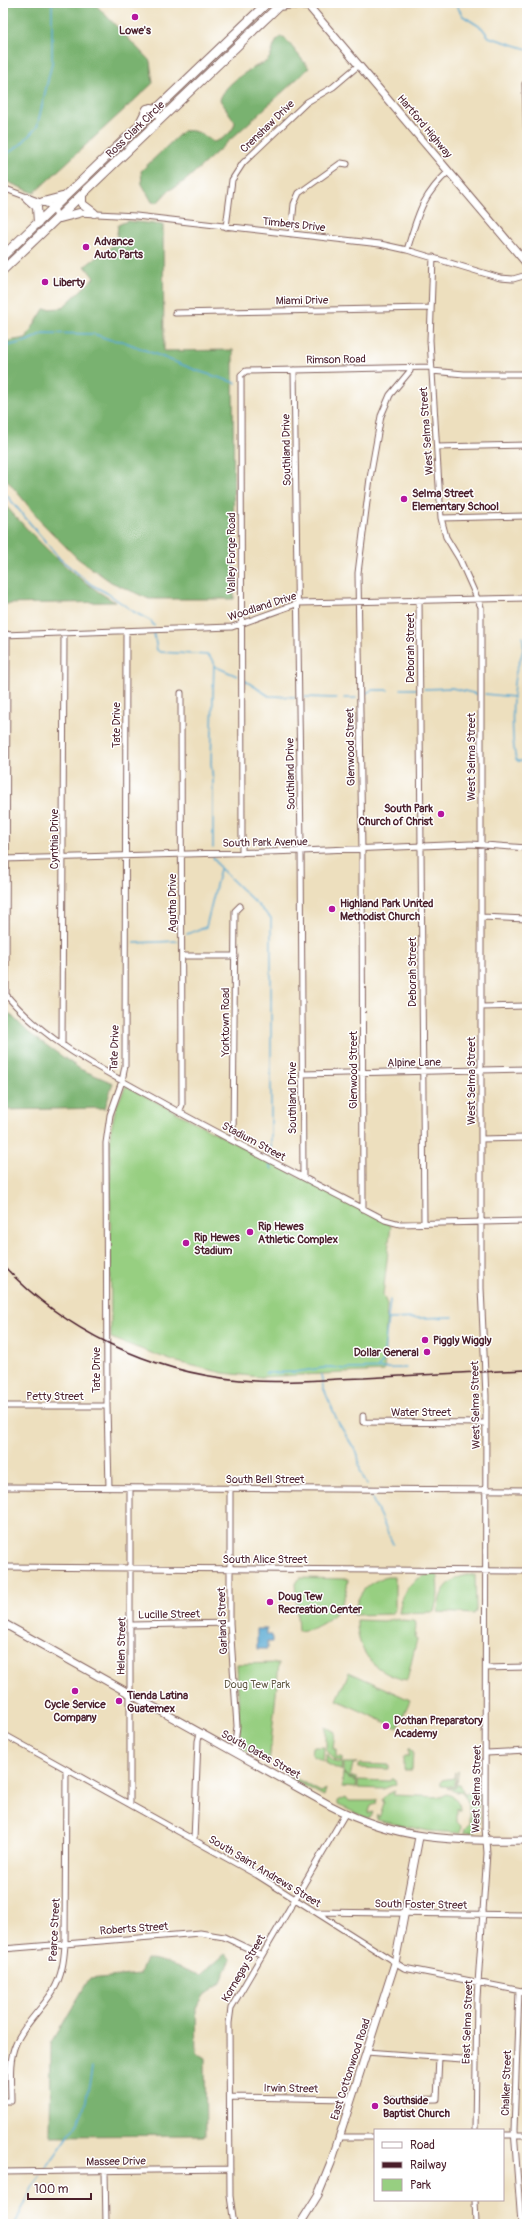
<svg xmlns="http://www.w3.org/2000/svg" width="530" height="2227" font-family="Pangolin,sans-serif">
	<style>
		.green { fill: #97cf81; stroke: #707756 }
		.forest { fill: #79b26f; stroke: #62684d }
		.water { fill: #56a8d1; stroke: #50647e }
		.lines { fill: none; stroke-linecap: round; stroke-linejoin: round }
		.stream { stroke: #56a8d1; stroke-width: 1.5 }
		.minor-casing { stroke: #83625e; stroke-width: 7 }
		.major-casing { stroke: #83625e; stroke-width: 9 }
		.highway-casing { stroke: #83625e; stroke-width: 10 }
		.minor { stroke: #fff; stroke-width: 5 }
		.major { stroke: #fff; stroke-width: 7 }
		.highway { stroke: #fff; stroke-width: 8 }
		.rail { stroke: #4a1f2b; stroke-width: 1.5 }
		.poi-dot { fill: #b5179e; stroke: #fff; stroke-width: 1.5 }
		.labels { text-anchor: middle; stroke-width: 3; stroke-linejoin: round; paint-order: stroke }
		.poi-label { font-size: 11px; font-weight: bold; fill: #4a1f2b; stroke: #fff; text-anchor: start }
		.street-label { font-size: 11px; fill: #4a1f2b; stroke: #fff }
		.park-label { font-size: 11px; fill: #655d49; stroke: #fff }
	</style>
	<rect width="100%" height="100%" fill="#fff"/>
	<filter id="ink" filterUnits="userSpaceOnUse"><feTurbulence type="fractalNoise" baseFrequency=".025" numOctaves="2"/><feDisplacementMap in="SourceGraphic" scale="8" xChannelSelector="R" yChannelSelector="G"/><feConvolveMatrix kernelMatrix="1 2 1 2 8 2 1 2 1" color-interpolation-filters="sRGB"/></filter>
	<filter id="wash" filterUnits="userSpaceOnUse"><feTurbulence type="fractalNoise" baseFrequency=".012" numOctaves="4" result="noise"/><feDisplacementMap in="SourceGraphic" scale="16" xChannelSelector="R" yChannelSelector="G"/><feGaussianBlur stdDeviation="0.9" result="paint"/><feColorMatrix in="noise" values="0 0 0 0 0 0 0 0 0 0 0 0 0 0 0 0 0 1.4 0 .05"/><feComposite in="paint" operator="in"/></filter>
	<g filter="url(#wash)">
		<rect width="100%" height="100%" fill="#eddfbe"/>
		<path class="green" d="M126 1086 391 1225 383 1295 387 1304 384 1371 261 1377 223 1373 173 1361 111 1338 110 1134 116 1107Z
			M437 1574 438 1595 434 1612 399 1613C402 1590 412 1575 437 1574Z
			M468 1575H475L476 1611 474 1614 438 1612C438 1593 448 1578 468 1575Z
			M387 1577H395V1609L391 1614 354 1615C357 1594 366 1582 387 1577Z
			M300 1578 348 1579C346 1608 326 1629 298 1631L295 1582Z
			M399 1618 400 1620 415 1621 416 1624 415 1638 417 1639 407 1680C376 1675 356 1652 357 1620L384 1621Z
			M279 1663 269 1764 240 1748 237 1664Z
			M349 1672 410 1700 398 1728 337 1700Z
			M326 1727 335 1732 333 1749H336V1757H342V1761L335 1760 326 1750Z
			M313 1747H324L323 1761 312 1755Z
			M409 1748 413 1751 412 1770H404V1756H409Z
			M326 1754 334 1762 342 1763 341 1771 326 1763Z
			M343 1763H357L353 1764 350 1777H357V1780L349 1778 343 1772Z
			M359 1764 389 1765V1769L359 1768Z
			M290 1770V1775L321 1792 326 1789 324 1796 286 1776 287 1771Z
			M458 1771 457 1785H460L464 1793H480L479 1827 474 1832 464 1833 465 1828 469 1824C469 1812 471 1801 461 1791L456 1792 447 1788H456Z
			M455 1772V1787L441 1786V1780L454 1778Z
			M343 1773 349 1779 357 1781 356 1788 342 1787Z
			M392 1779H395L396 1784 383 1789 358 1788V1780L391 1781Z
			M395 1791 393 1795 441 1797 447 1794C456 1797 460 1802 460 1811L457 1808V1822L461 1826 460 1833 429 1831 376 1820 377 1814 379 1818 384 1803 382 1799 387 1794Z
			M346 1797 349 1801H374L377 1799 376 1804 371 1806 368 1814 373 1812 371 1817 367 1818 338 1805V1801Z"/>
		<path class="forest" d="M3 3H94L150 61 153 83 34 193 3 180Z
			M280 37H284L309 68 185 181 168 191 157 203 152 202 142 184 141 171 183 131C196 129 203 134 213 142 222 140 234 132 235 122L220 100C223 87 242 74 253 68 257 65 263 64 267 61 274 54 271 45 280 37Z
			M127 221 163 225 164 351 233 350 234 599H149L111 582 77 558 44 525 3 475V342L26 338 44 309 62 308 94 278 85 266 116 243 118 225Z
			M3 503C37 540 71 577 115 602L3 604Z
			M3 1007 29 1033 80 1069 113 1083 105 1108 3 1110Z
			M225 1954 231 1959 220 1984 205 1994 196 2008 197 2053 205 2058 206 2135 50 2136 51 2044 89 1979 140 1974 146 1959C165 1959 182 1970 201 1975Z"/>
		<path class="water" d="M257 1629H267V1635H272V1642H267V1649H257Z"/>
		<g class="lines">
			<path class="stream" d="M455 3 463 16 482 28 489 37 527 49
				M3 157 21 144 37 127 52 63V3
				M3 347 27 341 43 333 94 334 111 340 122 341 198 371 236 383
				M3 491 60 559 92 585 107 593 134 612 151 621 154 626
				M154 633 157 650 160 652 208 655 214 662 211 764 213 780V848
				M522 637C527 650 517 664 515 676 512 694 511 741 516 759L518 761H527
				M214 666 237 676
				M244 680 269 696 296 697
				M401 689H417
				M424 689 452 688 477 694
				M485 694 514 697
				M362 695 372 690H388
				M303 697 337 698
				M344 698H356
				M213 857 220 868 271 918V1156
				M187 934 206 927 220 869
				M134 943 178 941
				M270 1165 272 1169
				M388 1319 453 1317
				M378 1367 383 1362 390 1300
				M265 1373 295 1372 330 1367 345 1369 406 1368
				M321 1374 323 1387 338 1422 358 1455 360 1470 367 1485
				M369 1492 393 1544
				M46 2168 78 2123 86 2101 92 2068
				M15 2224 33 2186 41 2176"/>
		</g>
	</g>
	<g filter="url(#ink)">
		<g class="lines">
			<g class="minor-casing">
				<path id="minor" d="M525 84 527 147
					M3 188 54 207 57 218
					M78 213 136 216 380 244 407 250 500 278 513 279 527 275
					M226 227 232 180 243 163 307 102 333 87 359 65
					M291 234 294 204 299 193 341 163 347 164
					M407 250C418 215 421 197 449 171
					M433 257 430 340 441 518 446 537 460 560 481 607V1288L486 1396 485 1828 487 1853 477 1998 475 2130
					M175 313 430 308
					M294 370 301 845 303 1177
					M432 371 464 374H527
					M437 447 527 445
					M441 518 527 516
					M419 600 424 1223
					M3 635 232 627 299 603 527 598
					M242 853 241 375 246 371 431 367
					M3 859 301 851 471 844 527 848
					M482 917 527 919
					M182 956H235
					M3 991C43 1041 102 1070 157 1100 232 1142 309 1180 385 1220L400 1224 527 1221
					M6 995 7 634
					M481 1007 527 1006
					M62 1045 64 633
					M302 1074 527 1069
					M179 1112 182 1105 181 693
					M481 1139 527 1138
					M233 1141 235 911 240 906
					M363 1209 362 853 358 573 370 478 381 416 390 395 410 371V368
					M3 1406H107
					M363 1416V1422L486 1423
					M3 1487 527 1490
					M109 1488 107 1406 106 1143 110 1115 122 1081 125 1066 126 631
					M230 1488V1623L237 1726 234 1752
					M3 1567 527 1571
					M132 1625 230 1623
					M486 1668 527 1667
					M3 1734 257 1875 404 1968 527 1992
					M487 1753 527 1751
					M130 1804V1488
					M194 1840 198 1741 200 1733
					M316 1912 527 1915
					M3 1949 200 1933 224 1937 262 1955
					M519 1991 514 2130 521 2224
					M366 2052 476 2060
					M230 2097 351 2099
					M389 2100 437 2099 439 2057
					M3 2101H11C11 2082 8 2061 16 2043 25 2023 42 2009 53 1991 62 1976 64 1960 65 1944L66 1770
					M503 2135H527
					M339 2137H375
					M105 2171 106 2224
					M3 2172 230 2169
					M475 2200 476 2224
					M234 2224 230 2196 229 2023 231 2008 345 1814"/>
			</g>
			<g class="major-casing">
				<path id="major" d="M306 3 527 264
					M3 1623 331 1806C398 1841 454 1841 527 1840
					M300 2224 318 2195 331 2163 395 1963 419 1837"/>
			</g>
			<g class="highway-casing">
				<path id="highway" d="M279 6 293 4 309 6V3
					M140 123 147 109 152 108 156 113
					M82 195V204L94 213
					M27 198 37 207 38 223
					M43 202 62 197
					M60 218 79 213
					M3 256 267 3
					M3 270 282 3"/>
			</g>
			<use href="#minor" class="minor"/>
			<use href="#major" class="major"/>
			<use href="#highway" class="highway"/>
			<path class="rail" d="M3 1265C64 1331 150 1372 240 1380 281 1384 323 1379 364 1378 418 1375 473 1372 527 1370"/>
		</g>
	</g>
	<g class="poi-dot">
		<circle cx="135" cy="17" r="4"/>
		<circle cx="86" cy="247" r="4"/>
		<circle cx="45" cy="282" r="4"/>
		<circle cx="404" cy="499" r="4"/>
		<circle cx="441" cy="814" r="4"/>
		<circle cx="332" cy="909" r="4"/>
		<circle cx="250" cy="1232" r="4"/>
		<circle cx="186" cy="1243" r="4"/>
		<circle cx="425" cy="1340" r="4"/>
		<circle cx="427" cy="1352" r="4"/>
		<circle cx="270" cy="1602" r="4"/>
		<circle cx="75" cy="1691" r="4"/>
		<circle cx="119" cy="1701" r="4"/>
		<circle cx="386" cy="1726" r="4"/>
		<circle cx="375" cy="2106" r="4"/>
	</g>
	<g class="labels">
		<g class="poi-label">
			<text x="135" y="34" text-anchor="middle">Lowe's</text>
			<text x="94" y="245">Advance<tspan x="94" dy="13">Auto Parts</tspan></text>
			<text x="53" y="286">Liberty</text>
			<text x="412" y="497">Selma Street<tspan x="412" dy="13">Elementary School</tspan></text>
			<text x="433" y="812" text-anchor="end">South Park<tspan x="433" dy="13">Church of Christ</tspan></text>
			<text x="340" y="907">Highland Park United<tspan x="340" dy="13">Methodist Church</tspan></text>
			<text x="258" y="1230">Rip Hewes<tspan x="258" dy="13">Athletic Complex</tspan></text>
			<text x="194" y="1241">Rip Hewes<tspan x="194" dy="13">Stadium</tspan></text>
			<text x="433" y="1344">Piggly Wiggly</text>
			<text x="419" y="1356" text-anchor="end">Dollar General</text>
			<text x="278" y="1600">Doug Tew<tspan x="278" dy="13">Recreation Center</tspan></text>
			<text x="127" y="1699">Tienda Latina<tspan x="127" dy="13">Guatemex</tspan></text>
			<text x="75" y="1708" text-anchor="middle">Cycle Service<tspan x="75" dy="13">Company</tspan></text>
			<text x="394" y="1724">Dothan Preparatory<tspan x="394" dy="13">Academy</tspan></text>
			<text x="383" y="2104">Southside<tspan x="383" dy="13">Baptist Church</tspan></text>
		</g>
		<g class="street-label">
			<text transform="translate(267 126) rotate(-44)" y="4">Crenshaw Drive</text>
			<text transform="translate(425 126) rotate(50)" y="4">Hartford Highway</text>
			<text transform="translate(135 129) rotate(-44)" y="4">Ross Clark Circle</text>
			<text transform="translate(294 224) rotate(6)" y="4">Timbers Drive</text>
			<text transform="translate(302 300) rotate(-1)" y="4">Miami Drive</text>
			<text transform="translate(336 359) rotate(-1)" y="4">Rimson Road</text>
			<text transform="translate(426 431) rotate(-94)" y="4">West Selma Street</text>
			<text transform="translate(286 450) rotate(-91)" y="4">Southland Drive</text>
			<text transform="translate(231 553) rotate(-90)" y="4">Valley Forge Road</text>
			<text transform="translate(262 606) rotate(-18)" y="4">Woodland Drive</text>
			<text transform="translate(410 648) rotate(-90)" y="4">Deborah Street</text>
			<text transform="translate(116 725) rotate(-90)" y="4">Tate Drive</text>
			<text transform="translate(350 747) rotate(-91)" y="4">Glenwood Street</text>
			<text transform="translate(471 757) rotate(-90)" y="4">West Selma Street</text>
			<text transform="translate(290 774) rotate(-91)" y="4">Southland Drive</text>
			<text transform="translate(54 839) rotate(-90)" y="4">Cynthia Drive</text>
			<text transform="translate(265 842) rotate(-1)" y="4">South Park Avenue</text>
			<text transform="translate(172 903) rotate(-90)" y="4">Agutha Drive</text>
			<text transform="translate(412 972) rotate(-90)" y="4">Deborah Street</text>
			<text transform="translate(225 1022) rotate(-90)" y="4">Yorktown Road</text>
			<text transform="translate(114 1048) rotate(-88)" y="4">Tate Drive</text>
			<text transform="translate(414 1062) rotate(-1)" y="4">Alpine Lane</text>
			<text transform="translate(353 1070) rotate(-90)" y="4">Glenwood Street</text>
			<text transform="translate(471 1081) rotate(-90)" y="4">West Selma Street</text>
			<text transform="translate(292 1098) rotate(-90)" y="4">Southland Drive</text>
			<text transform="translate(254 1141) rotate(28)" y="4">Stadium Street</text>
			<text transform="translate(96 1370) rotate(-90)" y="4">Tate Drive</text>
			<text x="55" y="1400">Petty Street</text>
			<text transform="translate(475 1405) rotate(-91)" y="4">West Selma Street</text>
			<text x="421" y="1416">Water Street</text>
			<text x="265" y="1483">South Bell Street</text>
			<text x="265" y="1563">South Alice Street</text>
			<text transform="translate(169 1614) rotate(-1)" y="4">Lucille Street</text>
			<text transform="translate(222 1621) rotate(-92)" y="4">Garland Street</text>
			<text transform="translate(121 1646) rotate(-89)" y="4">Helen Street</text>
			<text transform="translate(261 1754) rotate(29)" y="4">South Oates Street</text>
			<text transform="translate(476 1789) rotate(-89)" y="4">West Selma Street</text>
			<text transform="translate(265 1871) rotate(31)" y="4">South Saint Andrews Street</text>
			<text transform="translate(421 1904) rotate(1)" y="4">South Foster Street</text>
			<text transform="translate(134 1928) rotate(-4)" y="4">Roberts Street</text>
			<text transform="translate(54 1930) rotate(-87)" y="4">Pearce Street</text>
			<text transform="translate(243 1968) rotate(-60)" y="4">Kornegay Street</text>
			<text transform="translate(467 2022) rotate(-88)" y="4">East Selma Street</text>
			<text transform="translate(350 2069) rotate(-72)" y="4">East Cottonwood Road</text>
			<text transform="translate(506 2083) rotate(-88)" y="4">Chalker Street</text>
			<text transform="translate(291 2088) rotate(1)" y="4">Irwin Street</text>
			<text transform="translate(116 2161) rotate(-1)" y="4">Massee Drive</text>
		</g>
		<g class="park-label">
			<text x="257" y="1688">Doug Tew Park</text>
		</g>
	</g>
	<rect width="530" height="2227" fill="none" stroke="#fff" stroke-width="16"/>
	<rect x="374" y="2129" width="130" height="72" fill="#ffffff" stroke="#b7a5aa"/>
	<rect x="382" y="2142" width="20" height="6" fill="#ffffff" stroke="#b7a5aa"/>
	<text x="410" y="2149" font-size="12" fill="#4a1f2b">Road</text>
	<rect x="382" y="2162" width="20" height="6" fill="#4a1f2b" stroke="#b7a5aa"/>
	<text x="410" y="2169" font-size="12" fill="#4a1f2b">Railway</text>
	<rect x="382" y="2179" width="20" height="12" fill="#97cf81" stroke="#b7a5aa"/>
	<text x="410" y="2189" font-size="12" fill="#4a1f2b">Park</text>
	<path d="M28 2193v6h63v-6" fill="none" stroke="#4a1f2b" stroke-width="2"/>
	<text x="34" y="2193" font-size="12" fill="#4a1f2b" stroke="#ffffff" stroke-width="3" paint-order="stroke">100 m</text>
</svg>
